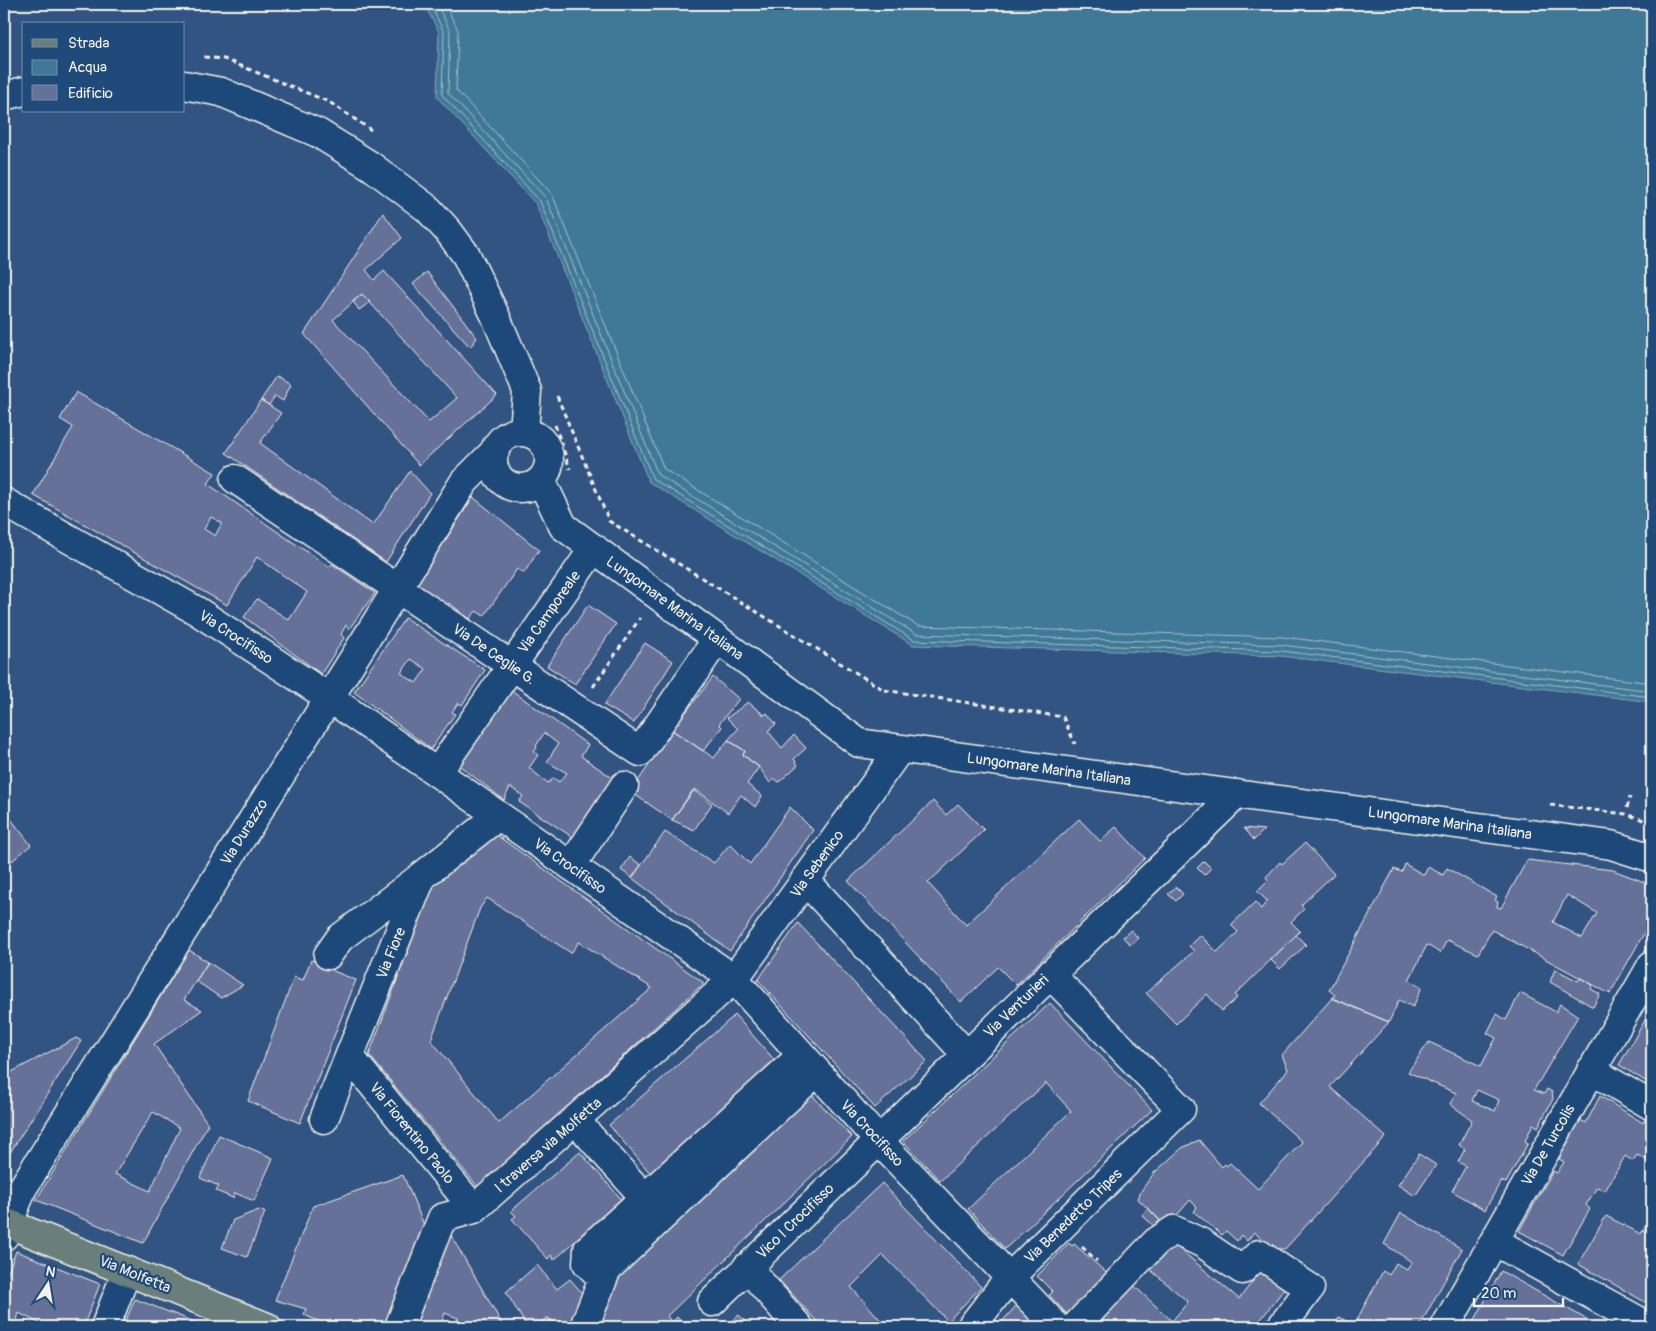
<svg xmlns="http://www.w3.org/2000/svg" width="1656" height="1331" font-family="Pangolin,sans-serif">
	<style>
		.water { fill: #3f7898; stroke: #87a8b8 }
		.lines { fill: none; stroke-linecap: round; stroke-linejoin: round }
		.shore { stroke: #acc1c8; stroke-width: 1 }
		.building { fill: #667199; stroke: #f4f1e8; fill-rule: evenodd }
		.minor-casing { stroke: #f4f1e8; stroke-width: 31 }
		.major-casing { stroke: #f4f1e8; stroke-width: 31 }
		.path { stroke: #f4f1e8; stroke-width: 3; stroke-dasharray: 5 4; stroke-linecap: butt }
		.minor { stroke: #1f4a7a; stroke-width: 28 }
		.major { stroke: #6a7f7c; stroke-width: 28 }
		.labels { text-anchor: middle; stroke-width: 4.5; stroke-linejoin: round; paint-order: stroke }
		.street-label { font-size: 15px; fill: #f4f1e8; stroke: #1f4a7a }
	</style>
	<rect width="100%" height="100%" fill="#325482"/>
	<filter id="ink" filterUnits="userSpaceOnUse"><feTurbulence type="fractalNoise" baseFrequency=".02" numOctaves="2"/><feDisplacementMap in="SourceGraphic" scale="10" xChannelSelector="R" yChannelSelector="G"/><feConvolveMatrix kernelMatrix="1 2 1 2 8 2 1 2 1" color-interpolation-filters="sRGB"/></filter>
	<g filter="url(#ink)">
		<path class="water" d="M424 4H1652V702L1281 656 913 645 649 482 536 204 437 97 439 32Z"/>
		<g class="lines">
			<path class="shore" d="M430 4 444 32 442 95 540 201 653 479 914 640 1282 651 1652 697
				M437 4 450 31 448 93 546 198 658 475 916 634 1282 645 1652 691
				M445 4 458 30 456 90 552 194 664 469 918 626 1283 637 1652 683"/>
		</g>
		<path class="building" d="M383 213 402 238 366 270 374 280 384 271 497 395 419 465 304 334ZM362 294 457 398 429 422 333 320Z
			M427 272 477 338 470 347 413 284Z
			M362 294 370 302 359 310 353 301Z
			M277 376 291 384 283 401 275 396 269 405 261 400Z
			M76 392 215 473 208 484 329 567 332 564 375 593 349 629 346 625 341 634 344 638 321 674 244 617 257 599 289 620 307 592 257 557 227 605 33 495 73 427 60 419ZM211 517 222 523 215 536 204 529Z
			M261 400 281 413 260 443 373 525 410 471 430 493 386 562 226 453Z
			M473 497 539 550 524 573 517 569 484 616 476 611 470 619 449 603 445 607 414 589Z
			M588 605 616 624 575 684 547 666Z
			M405 618 485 670 462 705 458 703 452 712 455 714 431 749 354 692ZM411 659 426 669 416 683 401 673Z
			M645 643 673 661 634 723 604 705Z
			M713 677 739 699 719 724 722 727 703 751 672 730Z
			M511 690 588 745 581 756 617 781 577 840 519 802 523 796 510 787 504 800 460 766ZM544 733 558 744 547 762 567 773 559 782 554 778 548 783 529 768 538 755 534 752 537 748 536 746Z
			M748 702 764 715 767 713 776 724 768 731 782 748 794 735 806 748 794 759 798 765 779 782 775 779 770 783 759 767 743 755 745 751 728 740 738 729 727 718Z
			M672 730 714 758 728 740 745 751 743 755 759 767 747 784 762 796 755 807 741 795 728 813 695 789 672 820 631 792Z
			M693 790 712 804 694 830 672 820Z
			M933 801 946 815 958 804 984 830 928 883 966 925 1079 819 1100 841 1116 827 1145 858 1016 985 998 967 961 1002 848 881Z
			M790 807 813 830 730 951 632 878 665 832 714 863 730 844 750 864Z
			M4 810 31 845 12 861 4 851Z
			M1244 828 1264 830 1254 840Z
			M495 834 704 983 478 1187 369 1055 433 884ZM487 898 571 953 579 942 652 988 499 1123 431 1040 480 908Z
			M1305 843 1334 874 1301 905 1304 909 1291 922 1300 931 1235 995 1237 998 1222 1011 1207 994 1176 1024 1146 993 1194 951 1189 946 1200 935 1217 952 1238 932 1231 925 1255 902 1261 909 1267 901 1257 891 1268 880 1266 877 1280 862 1282 864Z
			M630 857 641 865 632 878 621 870Z
			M1527 860 1613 870 1652 885V919L1610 994 1492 930 1478 954 1447 940 1440 953 1427 945 1409 980 1422 987 1413 1007 1399 1000 1389 1022 1332 998 1335 995 1329 990 1394 869 1402 872 1405 864 1424 875 1428 867 1443 875 1447 868 1497 897 1495 900 1498 902 1497 907 1501 908ZM1567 895 1597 913 1582 938 1553 922Z
			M1204 861 1211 868 1204 875 1197 868Z
			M1176 887 1183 894 1176 901 1168 894Z
			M798 923 927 1061 875 1108 758 980Z
			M1131 930 1138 938 1130 945 1123 937Z
			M1296 935 1306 945 1280 969 1271 960Z
			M189 950 208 962 184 1000 202 1010 154 1044 208 1124 143 1243 36 1200ZM153 1112 180 1128 150 1191 115 1174Z
			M311 960 334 968 333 971 356 980 300 1123 248 1101 294 977 303 980Z
			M208 962 243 985 221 998 196 981Z
			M1555 969 1578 981 1580 978 1593 985 1591 989 1600 994 1593 1007 1550 982Z
			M1520 993 1556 1012 1560 1004 1578 1016 1534 1090 1544 1094 1547 1089 1552 1092 1553 1099 1538 1127 1533 1124 1525 1141 1528 1143 1506 1183 1501 1181 1485 1210 1452 1191 1466 1166 1458 1162 1465 1149 1459 1145 1472 1120 1450 1104 1456 1093 1408 1072 1429 1042 1481 1066 1496 1038 1487 1033 1497 1014 1506 1020ZM1477 1090 1499 1100 1495 1111 1472 1101Z
			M1332 998 1389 1022 1330 1087 1386 1137 1285 1249H1273L1254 1232 1247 1241 1241 1235 1237 1241 1226 1231 1222 1235 1194 1212 1197 1207 1190 1200 1167 1227 1138 1199 1141 1191 1154 1173 1182 1148 1199 1140 1222 1167 1225 1164 1227 1166 1230 1163 1258 1189 1302 1142 1259 1103 1288 1070 1282 1055Z
			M1050 1003 1152 1110 1005 1249 968 1209 1071 1111 1046 1083 940 1181 903 1141Z
			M1652 1008V1085L1619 1065Z
			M735 1015 777 1063 651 1174 609 1125Z
			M76 1038 81 1041 4 1162V1076Z
			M809 1092 852 1137 667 1316 672 1323 677 1317 686 1327H591L604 1292Z
			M1600 1096 1643 1123 1645 1119 1652 1123V1163L1637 1155 1633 1161 1625 1156 1605 1191 1597 1187 1586 1205 1590 1209 1563 1255 1519 1231 1553 1171 1557 1173 1564 1162 1559 1159 1580 1120 1586 1123Z
			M219 1135 273 1158 254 1201 235 1193 233 1198 216 1191 219 1186 200 1178Z
			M580 1152 622 1200 554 1260 551 1255 548 1259 512 1219 516 1216 511 1211Z
			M1419 1154 1436 1165 1415 1196 1398 1185Z
			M403 1175 424 1225 386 1327H333L304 1315 306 1309 275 1300 313 1206Z
			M882 1183 981 1287 948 1321 883 1255 851 1287 887 1327H822L779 1280Z
			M1148 1208 1163 1224 1157 1229 1142 1215Z
			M259 1210 265 1212 247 1257 222 1248 233 1220Z
			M1401 1213 1462 1249 1419 1327H1334L1339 1317 1354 1325 1383 1271 1389 1275 1396 1263 1407 1270 1412 1262 1384 1244Z
			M1606 1216 1641 1234 1650 1218 1652 1219V1306L1578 1264Z
			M449 1232 504 1327H455L458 1318 445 1313 440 1327H410Z
			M1169 1240 1239 1299 1263 1268 1284 1289 1255 1327H1085L1130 1282 1172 1321 1188 1302 1146 1266Z
			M1069 1243 1072 1246 1074 1244 1111 1277 1073 1313 1071 1310 1067 1314 1049 1295 1053 1292 1037 1276Z
			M16 1251 100 1284 83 1327H42L43 1325 19 1313 15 1327H4V1283Z
			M537 1265 557 1289 570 1279 589 1301 577 1327H564L547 1318 535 1327H527L506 1292Z
			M1501 1271 1600 1327H1542L1530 1320 1526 1327H1471Z
			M135 1299 208 1327H123Z
			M1017 1305 1036 1327H997Z
			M739 1315 750 1327H726Z
			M547 1318 564 1327H535Z
			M1323 1323 1331 1327H1320Z"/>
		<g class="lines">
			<g class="minor-casing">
				<path id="minor" d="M184 85 221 92 318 133 371 166 428 209 449 232 466 255 495 315 527 391 524 432
					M4 96 24 91
					M493 460a28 28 0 1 1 56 0a28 28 0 1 1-56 0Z
					M235 479 640 752 717 639
					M541 480 563 526 859 743 1611 845 1652 858
					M4 502 197 611 328 697 734 979 878 1140 1057 1327
					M437 773 594 548
					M571 866 624 786
					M805 880 966 1054
					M328 955 340 938 422 876
					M801 1056 588 1249 587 1263 594 1270 607 1269 816 1072
					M350 1057 474 1209
					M1591 1070 1652 1106
					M324 1119 422 876 498 816
					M576 1121 645 1198
					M4 1236 22 1189 464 482 495 451
					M1494 1241 1650 1327
					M747 1267 799 1327
					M712 1302 1237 794
					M105 1327 127 1271
					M399 1327 442 1218 474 1209 734 979 900 749
					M584 1327 607 1269
					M971 1327 1009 1278 1181 1109 1050 974
					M1075 1327 1156 1242 1174 1230 1202 1243 1242 1270 1259 1254 1310 1288 1281 1327
					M1445 1327 1652 965"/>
			</g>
			<g class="major-casing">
				<path id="major" d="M4 1222 267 1327"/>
			</g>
			<path class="path" d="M204 57 224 59 329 102 371 130
				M557 396 609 521 884 690 1063 717 1075 744
				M555 425 570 469
				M593 687 640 618
				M1550 805 1626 814 1652 823
				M1627 808 1630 797
				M1082 1247 1097 1261"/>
			<use href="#minor" class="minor"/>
			<use href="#major" class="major"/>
		</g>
	</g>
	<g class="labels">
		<g class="street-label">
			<text transform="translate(675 608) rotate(36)" y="5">Lungomare Marina Italiana</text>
			<text transform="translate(549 612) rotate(-55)" y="5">Via Camporeale</text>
			<text transform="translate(236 637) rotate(33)" y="5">Via Crocifisso</text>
			<text transform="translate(494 654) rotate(34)" y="5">Via De Ceglie G.</text>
			<text transform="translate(1049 769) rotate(8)" y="5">Lungomare Marina Italiana</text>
			<text transform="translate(1450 823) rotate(8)" y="5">Lungomare Marina Italiana</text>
			<text transform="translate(244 832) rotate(-58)" y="5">Via Durazzo</text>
			<text transform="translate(817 864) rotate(-54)" y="5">Via Sebenico</text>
			<text transform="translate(570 866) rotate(35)" y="5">Via Crocifisso</text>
			<text transform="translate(391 953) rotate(-68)" y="5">Via Fiore</text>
			<text transform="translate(1016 1006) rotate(-44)" y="5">Via Venturieri</text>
			<text transform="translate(412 1133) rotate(51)" y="5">Via Fiorentino Paolo</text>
			<text transform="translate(872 1133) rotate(47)" y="5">Via Crocifisso</text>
			<text transform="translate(548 1145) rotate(-41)" y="5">I traversa via Molfetta</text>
			<text transform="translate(1548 1145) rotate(-60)" y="5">Via De Turcolis</text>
			<text transform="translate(1073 1216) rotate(-44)" y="5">Via Benedetto Tripes</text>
			<text transform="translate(795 1221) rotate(-44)" y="5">Vico I Crocifisso</text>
			<text transform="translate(135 1274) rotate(22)" y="5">Via Molfetta</text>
		</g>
	</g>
	<rect width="1656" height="1331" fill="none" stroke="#1f4a7a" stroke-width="20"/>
	<rect x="10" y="10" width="1636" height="1311" fill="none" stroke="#f4f1e8" stroke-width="2" filter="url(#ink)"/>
	<rect x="22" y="22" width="162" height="90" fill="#1f4a7a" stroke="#748da6"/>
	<rect x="32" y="39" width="25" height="8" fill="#6a7f7c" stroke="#748da6"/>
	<text x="68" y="48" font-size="15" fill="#f4f1e8">Strada</text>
	<rect x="32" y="60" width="25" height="15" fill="#3f7898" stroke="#748da6"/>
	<text x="68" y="72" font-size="15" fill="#f4f1e8">Acqua</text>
	<rect x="32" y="85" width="25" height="15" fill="#667199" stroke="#748da6"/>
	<text x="68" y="98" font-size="15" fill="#f4f1e8">Edificio</text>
	<g transform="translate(48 1284) rotate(12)" stroke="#1f4a7a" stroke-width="4" paint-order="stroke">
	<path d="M0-4L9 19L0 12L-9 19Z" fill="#f4f1e8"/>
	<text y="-8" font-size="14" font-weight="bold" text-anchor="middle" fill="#f4f1e8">N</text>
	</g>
	<path d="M1474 1298v8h89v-8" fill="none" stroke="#f4f1e8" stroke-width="2.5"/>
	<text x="1481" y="1298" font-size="15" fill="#f4f1e8" stroke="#1f4a7a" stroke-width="4" paint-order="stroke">20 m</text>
</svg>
